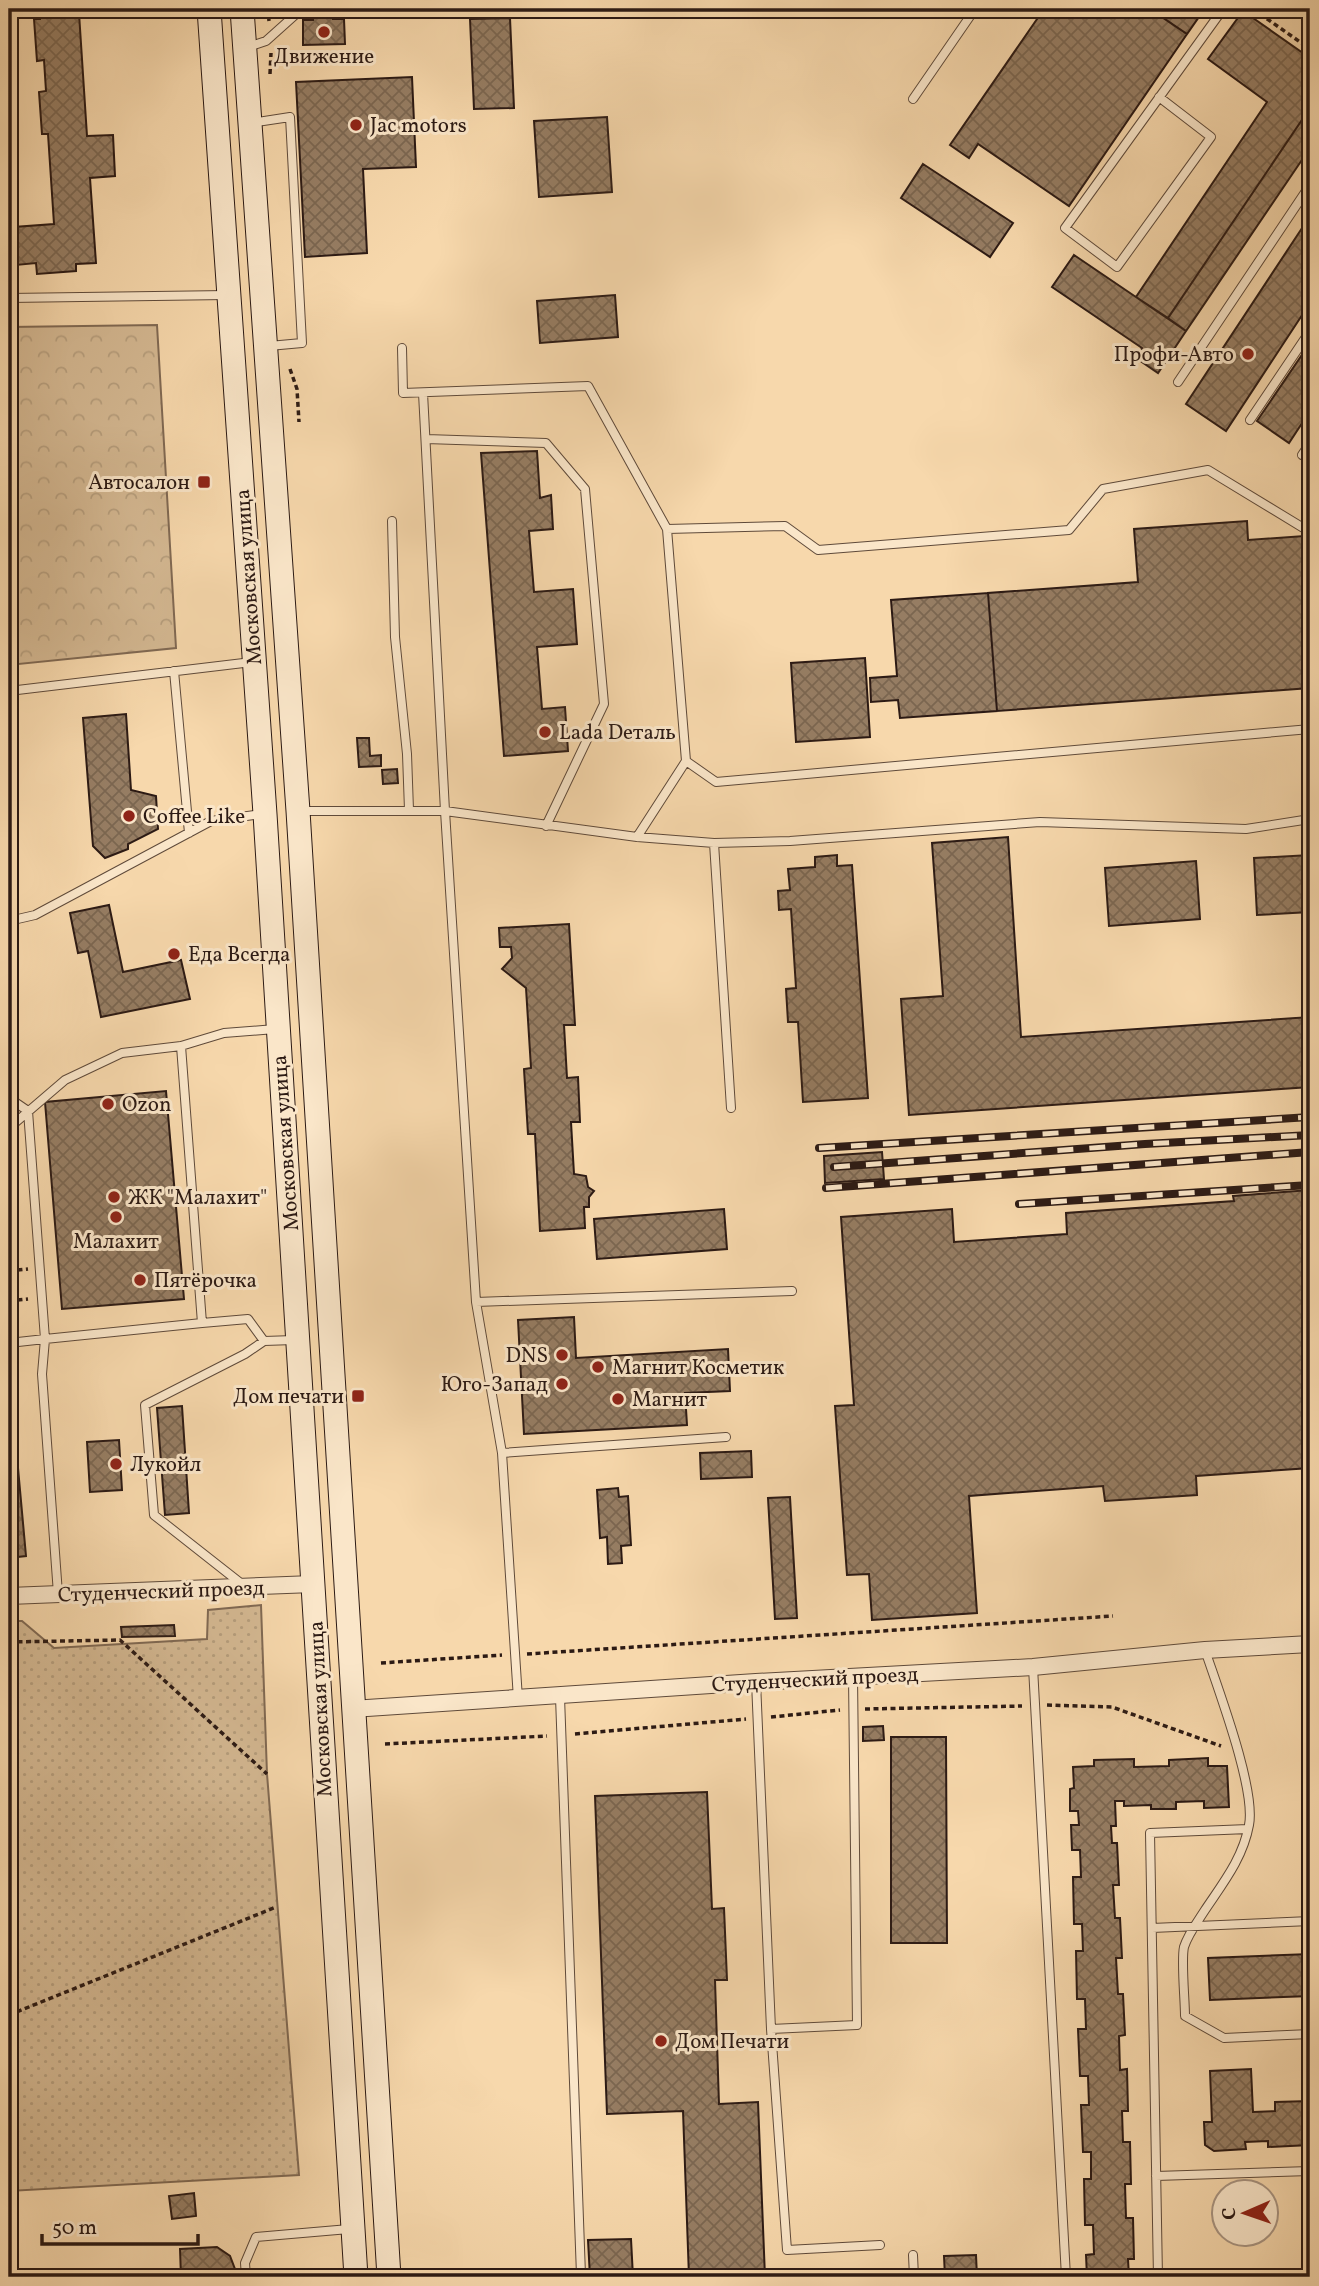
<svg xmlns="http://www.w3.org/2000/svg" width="1319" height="2286" font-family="Vollkorn,serif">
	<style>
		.grass { fill: url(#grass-dots); stroke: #806953; stroke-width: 2 }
		.forest { fill: url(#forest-crowns); stroke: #806953; stroke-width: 2 }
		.park { fill: #d4b892; stroke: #806953; stroke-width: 2 }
		.building { fill: url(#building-cross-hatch); stroke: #2c1a14; stroke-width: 2 }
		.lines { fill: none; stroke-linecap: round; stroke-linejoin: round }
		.lane-casing { stroke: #5f4a3a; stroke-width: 10 }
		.street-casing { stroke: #5f4a3a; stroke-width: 18 }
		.secondary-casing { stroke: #2c1a14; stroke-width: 25 }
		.path { stroke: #2c1a14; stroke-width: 3.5; stroke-dasharray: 5 3.5; stroke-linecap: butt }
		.lane { stroke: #fae6c9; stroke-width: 8 }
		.street { stroke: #fae6c9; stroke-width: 16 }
		.secondary { stroke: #fae6c9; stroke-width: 23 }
		.rail-casing { stroke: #2c1a14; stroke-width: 8 }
		.rail { stroke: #fae6c9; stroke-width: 5; stroke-dasharray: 16; stroke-linecap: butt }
		.poi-dot { fill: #8f2418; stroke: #fae6c9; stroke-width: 2.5 }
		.labels { text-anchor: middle; stroke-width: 6; stroke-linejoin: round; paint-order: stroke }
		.poi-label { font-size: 21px; fill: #2c1a14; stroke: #fae6c9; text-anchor: start }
		.street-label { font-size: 21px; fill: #2c1a14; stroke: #fae6c9 }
	</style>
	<defs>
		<pattern id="grass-dots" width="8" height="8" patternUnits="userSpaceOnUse" patternTransform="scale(1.75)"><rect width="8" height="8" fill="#d4b892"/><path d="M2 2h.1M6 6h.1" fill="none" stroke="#b69e7d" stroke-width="1.8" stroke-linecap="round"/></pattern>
		<pattern id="forest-crowns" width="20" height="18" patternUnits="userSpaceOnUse" patternTransform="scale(1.75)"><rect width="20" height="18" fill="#d4b892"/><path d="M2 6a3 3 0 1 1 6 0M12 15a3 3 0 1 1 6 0" fill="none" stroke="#b69e7d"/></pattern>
		<pattern id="building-cross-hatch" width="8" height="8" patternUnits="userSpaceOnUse" patternTransform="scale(1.75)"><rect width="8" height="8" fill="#967d63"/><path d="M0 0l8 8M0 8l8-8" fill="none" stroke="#7b6650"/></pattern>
	</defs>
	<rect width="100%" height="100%" fill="#f7d8ac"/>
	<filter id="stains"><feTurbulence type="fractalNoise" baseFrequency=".00286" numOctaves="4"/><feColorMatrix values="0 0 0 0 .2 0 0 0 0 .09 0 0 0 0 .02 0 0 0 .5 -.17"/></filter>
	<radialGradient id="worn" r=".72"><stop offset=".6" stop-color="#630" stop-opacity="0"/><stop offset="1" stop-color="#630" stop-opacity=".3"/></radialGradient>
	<path class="grass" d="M261 1605 267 1774 299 2175 9 2191V1621H22L54 1648 207 1639 208 1610Z"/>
	<path class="forest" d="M157 325 176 648 9 665V327Z"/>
	<path class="park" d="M9 1232 15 1319 9 1324Z"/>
	<path class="building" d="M40 9H104V12L79 13 87 136 113 135 115 176 90 178 96 263 76 264V271L37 274 36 263 16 265 14 227 54 224 48 134H42L39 92 46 91 44 60 37 61 34 19H40Z
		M313 9H333V19H344L345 44 303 45V20H313Z
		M1044 9H1150L1187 34 1069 206 978 144 969 158 950 145Z
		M1150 9H1193L1201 14 1187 34Z
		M1243 11 1310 58V108L1168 318 1136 297 1267 102 1208 59Z
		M510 18 514 108 474 109 470 19Z
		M412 77 416 167 363 169 367 253 305 257 296 82Z
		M1310 108V148L1186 331 1168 318Z
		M607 117 612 192 539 197 534 121Z
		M923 164 1013 223 990 257 901 198Z
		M1310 216V303L1226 431 1186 404Z
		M1074 255 1186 331 1158 373 1136 358 1142 348 1052 287Z
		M615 295 618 337 540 343 537 301Z
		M1310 343V411L1289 443 1257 421Z
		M537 451 540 498 551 495 553 529 529 531 534 592 573 589 577 644 537 647 542 709 565 707 568 751 504 756 481 453Z
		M1247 521 1248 540 1304 536 1310 618V688L997 711 988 593 1138 582 1134 529Z
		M988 593 997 711 900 718 898 700 871 702 870 678 897 676 891 600Z
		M865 658 870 737 796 742 791 663Z
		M126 714 131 790 156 796 158 829 128 844V849L105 858 93 846 83 718Z
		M357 738H369L370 756 381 755V766L359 767Z
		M397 769 398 783 383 784 382 770Z
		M1008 837 1021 1037 1310 1017V1087L909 1115 901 999 943 996 932 843Z
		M837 855V866L852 865 868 1098 803 1102 798 1022H788L786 989 796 988 791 909 779 910 778 891 790 890 788 869 815 867V857Z
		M1310 855V912L1257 915 1254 858Z
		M1196 861 1200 919 1109 926 1105 868Z
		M109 905 123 972 181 960 190 999 101 1017 88 951 78 953 70 913Z
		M569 924 575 1025H564L567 1078 578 1077 580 1122H571L574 1174 586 1176 588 1187 594 1191 589 1197V1207H584L585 1228 540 1231 535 1134H528L524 1069 531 1068 526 988 502 969 512 958 511 947H500L499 928Z
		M166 1091 184 1299 62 1309 45 1102Z
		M882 1152 884 1179 825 1183 824 1156Z
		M1310 1190V1468L1196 1476 1197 1495 1105 1501 1103 1486 969 1496 977 1613 872 1620 869 1574 847 1575 835 1406 854 1405 841 1217 952 1209 954 1242 1067 1234 1066 1213 1234 1201 1233 1196Z
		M724 1209 727 1249 597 1259 594 1219Z
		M574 1317 576 1358 728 1349 730 1391 685 1393 687 1425 524 1434 518 1320Z
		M182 1406 189 1513 165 1515 157 1408Z
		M119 1440 122 1490 90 1492 87 1442Z
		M751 1451 752 1477 701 1479 700 1453Z
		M9 1457H17L26 1556 9 1558Z
		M618 1488 619 1497 628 1496 631 1545 621 1546 622 1563 608 1564 607 1537 600 1538 597 1490Z
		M790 1497 797 1618 775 1619 768 1498Z
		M174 1625 175 1636 122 1637 121 1627Z
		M883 1726 884 1740 863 1741V1727Z
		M891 1737H946L947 1943H891Z
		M1208 1758V1766H1227L1229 1807 1204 1808V1801L1176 1802V1809H1151V1805L1124 1806V1801H1115L1116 1826H1111L1112 1843H1117L1119 1885H1113L1115 1918H1120L1122 1958H1116L1118 1994H1123L1125 2035 1119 2036 1120 2070 1127 2069 1128 2111H1122L1123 2142H1130L1131 2184H1125L1126 2218H1133L1134 2259H1128L1129 2277H1087L1086 2255 1094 2254 1093 2225H1085L1084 2179H1091V2152H1083L1081 2105H1089L1088 2076H1080L1078 2029H1086L1085 1999H1077L1076 1951H1083L1082 1924H1074L1073 1877H1081L1080 1850H1072L1071 1825H1079L1078 1811H1070V1789L1074 1788 1073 1767 1094 1766V1760L1134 1759V1767L1169 1766V1760Z
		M707 1792 712 1909 724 1908 727 1980H715L719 2104 758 2102 765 2277H689L683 2111 607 2114 595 1796Z
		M1310 1954V1996L1210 2000 1208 1958Z
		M1251 2069 1253 2112 1275 2111V2102L1310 2101V2145L1268 2147V2141L1245 2142 1246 2149 1214 2151 1205 2145 1204 2122H1212L1210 2071Z
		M194 2193 196 2216 172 2219 169 2196Z
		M631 2239 633 2277H590L588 2240Z
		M217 2247 230 2256 238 2277H181L180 2249Z
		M976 2255 977 2277H945L944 2256Z"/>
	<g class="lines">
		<g class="lane-casing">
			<path id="lane" d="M248 47 266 41 295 15 296 9
				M1159 97 1211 137 1117 267 1065 228 1223 9
				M913 99 975 9
				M251 123 290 117 302 343 269 346
				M9 298 227 295
				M402 348 403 393 588 386 667 529
				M1178 382 1310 185
				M423 393 445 811 476 1302 502 1453
				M1250 420 1310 331
				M426 439 546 443 585 489 604 704 546 826
				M1302 455 1310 443
				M392 521 395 637 407 754 409 810
				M174 671 189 833
				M9 691 252 662
				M686 761 716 782 1310 729
				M301 811H445L637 837 714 843 790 841 1040 822 1246 829 1310 819
				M637 837 686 761 667 529 785 526 818 550 1069 530 1103 489 1208 470 1310 532
				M714 843 731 1108
				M9 921 35 915 211 821 262 814
				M181 1046 224 1033 275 1029
				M9 1098 28 1111 45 1339 9 1343
				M9 1128 65 1080 122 1053 181 1046 202 1323 45 1339 42 1374 58 1594
				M476 1302 792 1291
				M202 1323 248 1319 264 1341
				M243 1585 154 1515 145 1405 245 1354 264 1341 294 1340
				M1205 1650C1218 1689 1256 1789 1249 1825 1243 1858 1223 1883 1205 1910 1198 1921 1188 1934 1184 1947 1181 1960 1185 2000 1185 2016L1224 2038 1310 2034
				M1033 1667 1066 2277
				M756 1682 771 2029 787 2250 880 2245
				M560 1697 581 2275 579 2277
				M518 1699 502 1453 726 1437
				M1152 1928 1310 1921
				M771 2029 857 2025 853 1676
				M1156 2176 1310 2171
				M913 2255 914 2277
				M246 2277 245 2263 256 2237 349 2229
				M1158 2277 1150 1833 1248 1829"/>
		</g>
		<g class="street-casing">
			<path id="street" d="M9 1596 313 1584
				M352 1709 756 1682 1033 1667 1205 1650 1310 1644"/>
		</g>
		<g class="secondary-casing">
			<path id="secondary" d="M209 9 265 814 356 2277
				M242 9 298 811 389 2277"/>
		</g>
		<path class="path" d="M268 9 269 21
			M1253 9 1310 49
			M270 74 271 53
			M290 369 297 389 299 422
			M9 1271 28 1269
			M9 1301 28 1299
			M9 1642 120 1640 267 1774
			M527 1654 1113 1616
			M381 1663 502 1655
			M1047 1705 1112 1707 1221 1746
			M865 1709 1022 1706
			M771 1717 840 1710
			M575 1734 746 1719
			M385 1744 547 1736
			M9 2015 276 1907"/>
		<use href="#lane" class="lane"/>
		<use href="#street" class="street"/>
		<use href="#secondary" class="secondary"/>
		<g class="rail-casing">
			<path id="rail" d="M819 1148 1310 1117
				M834 1167 1145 1144 1310 1135
				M826 1188 1310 1152
				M1019 1204 1310 1185"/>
		</g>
		<use href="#rail" class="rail"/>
	</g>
	<g class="poi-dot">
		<circle cx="324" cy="32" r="7"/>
		<circle cx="356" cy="125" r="7"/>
		<circle cx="1248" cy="354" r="7"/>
		<rect x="197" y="475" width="14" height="14" rx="3.5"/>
		<circle cx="545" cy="732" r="7"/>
		<circle cx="129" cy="816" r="7"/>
		<circle cx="174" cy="954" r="7"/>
		<circle cx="108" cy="1104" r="7"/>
		<circle cx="114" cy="1197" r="7"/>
		<circle cx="116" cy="1217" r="7"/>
		<circle cx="140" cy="1280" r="7"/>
		<circle cx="562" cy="1355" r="7"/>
		<circle cx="598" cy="1367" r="7"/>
		<circle cx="562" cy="1384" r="7"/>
		<rect x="351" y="1389" width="14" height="14" rx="3.5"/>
		<circle cx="618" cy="1399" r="7"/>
		<circle cx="116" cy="1464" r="7"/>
		<circle cx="661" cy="2041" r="7"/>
	</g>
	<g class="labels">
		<g class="poi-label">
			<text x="324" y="63" text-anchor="middle">Движение</text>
			<text x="370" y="132">Jac motors</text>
			<text x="1234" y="361" text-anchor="end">Профи-Авто</text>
			<text x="190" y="489" text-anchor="end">Автосалон</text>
			<text x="559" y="739">Lada Dеталь</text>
			<text x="143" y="823">Coffee Like</text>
			<text x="188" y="961">Еда Всегда</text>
			<text x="122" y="1111">Ozon</text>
			<text x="128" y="1204">ЖК "Малахит"</text>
			<text x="116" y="1248" text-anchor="middle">Малахит</text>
			<text x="154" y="1287">Пятёрочка</text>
			<text x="548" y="1362" text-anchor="end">DNS</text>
			<text x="612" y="1374">Магнит Косметик</text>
			<text x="548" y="1391" text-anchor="end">Юго-Запад</text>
			<text x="344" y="1403" text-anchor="end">Дом печати</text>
			<text x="632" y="1406">Магнит</text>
			<text x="130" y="1471">Лукойл</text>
			<text x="675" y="2048">Дом Печати</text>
		</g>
		<g class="street-label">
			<text transform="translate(248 577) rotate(-94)" y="7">Московская улица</text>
			<text transform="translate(285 1143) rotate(-94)" y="7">Московская улица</text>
			<text transform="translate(161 1591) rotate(-2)" y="7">Студенческий проезд</text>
			<text transform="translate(815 1679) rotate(-3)" y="7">Студенческий проезд</text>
			<text transform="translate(320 1709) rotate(-93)" y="7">Московская улица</text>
		</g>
	</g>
	<rect width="1319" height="2286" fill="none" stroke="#f7d8ac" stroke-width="35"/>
	<rect x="10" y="10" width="1298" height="2265" fill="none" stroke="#2c1a14" stroke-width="3.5"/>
	<rect x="18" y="18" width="1284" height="2251" fill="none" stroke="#2c1a14" stroke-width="2"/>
	<g transform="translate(1245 2213) rotate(268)"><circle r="33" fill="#fae6c9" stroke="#a89481" stroke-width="2"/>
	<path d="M0-5L12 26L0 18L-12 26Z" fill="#8f2418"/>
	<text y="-10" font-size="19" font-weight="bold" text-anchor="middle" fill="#2c1a14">С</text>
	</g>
	<path d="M42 2234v10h156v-10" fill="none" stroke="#2c1a14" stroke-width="3.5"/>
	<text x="52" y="2234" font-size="21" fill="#2c1a14" stroke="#fae6c9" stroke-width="5" paint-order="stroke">50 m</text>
	<rect width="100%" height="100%" filter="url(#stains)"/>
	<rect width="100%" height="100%" fill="url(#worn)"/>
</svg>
